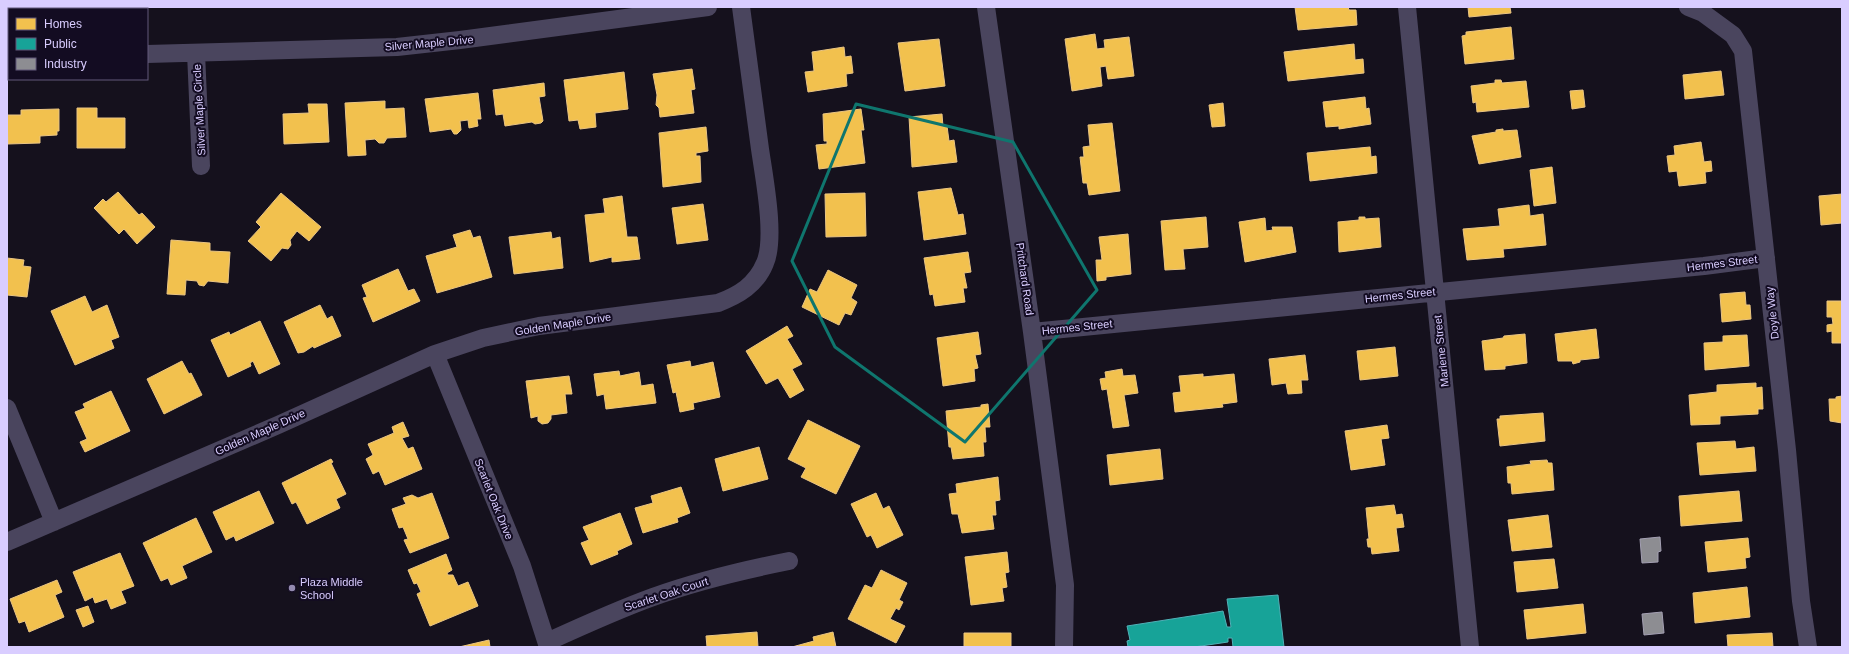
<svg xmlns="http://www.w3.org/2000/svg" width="1849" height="654" font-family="Helvetica,sans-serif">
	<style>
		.homes { fill: #f2c14e; stroke: #eac583 }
		.public { fill: #17a398; stroke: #51b0b7 }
		.industry { fill: #8d8d92; stroke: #a4a0b3 }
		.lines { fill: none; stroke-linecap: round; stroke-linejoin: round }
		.street { stroke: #4a455e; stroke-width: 18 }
		.marked { fill: none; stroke: #0f766e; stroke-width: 3; stroke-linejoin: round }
		.poi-dot { fill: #948bb0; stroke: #130c22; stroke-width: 1.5 }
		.labels { text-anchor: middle; stroke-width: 4; stroke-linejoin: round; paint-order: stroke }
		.street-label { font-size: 11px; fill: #d9cdff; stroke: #130c22 }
		.poi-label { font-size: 11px; fill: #d9cdff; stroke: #130c22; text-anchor: start }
	</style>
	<rect width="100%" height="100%" fill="#15111d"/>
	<path class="homes" d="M1295 7H1348L1349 10H1356L1357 25 1298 30Z
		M1468 7H1510L1511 13 1469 17Z
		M1511 27 1514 59 1465 64 1462 36 1466 35V32Z
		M1095 34 1097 49 1105 48 1104 40 1129 37 1134 76 1108 79 1106 66 1100 67 1102 86 1072 91 1065 39Z
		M939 39 945 86 905 91 898 43Z
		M1354 44 1355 60 1363 59 1364 73 1288 81 1284 52Z
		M844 47 845 57 851 56 853 73 846 74 847 86 808 92 805 72 814 71 812 52Z
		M692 69 695 89 691 90 694 113 660 117 659 108 656 105 657 95 653 74Z
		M1721 71 1724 95 1685 99 1683 75Z
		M624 72 628 109 595 113 596 127 580 129 578 120 569 121 564 80Z
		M1495 80H1501L1502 83 1526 81 1529 107 1477 112 1476 102 1473 103 1471 86 1495 83Z
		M544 83 545 96 539 97 543 121 541 123 535 124 532 122 505 126 503 114 496 115 493 90Z
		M1583 90 1585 107 1572 109 1570 91Z
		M478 93 481 119H477L478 126 469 128 468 120 460 121 461 130 457 134H454L451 129 430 132 425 99Z
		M1365 97 1366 109 1369 108 1371 124 1339 129V126L1326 127 1323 102Z
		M385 101V109L404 108 406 137 387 138 384 143H379L375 139 365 140 366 155 348 156 345 103Z
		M1223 103 1225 126 1212 127 1209 105Z
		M308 104H327L329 142 284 144 283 114 309 113Z
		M77 108H97V118H125V148H77Z
		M59 109V131H57V135L40 136V143L8 144 7 115H21V110Z
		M861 109 864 130H861L865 163 819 169 816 145 827 144V141H824L823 114Z
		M942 114 943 127 947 126 949 141 954 140 957 162 912 167 909 117Z
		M1112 123 1120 191 1089 195 1087 183H1083L1080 157H1084L1083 147 1090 146 1088 125Z
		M706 127 708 151 696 153V156H700L701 182 663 187 659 133Z
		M1503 129V131L1517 130 1521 157 1479 164 1472 136 1496 132V130Z
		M1701 142 1704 162 1711 161 1712 171 1705 172 1706 183 1679 186 1677 171 1669 172 1667 156 1675 155 1674 146Z
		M1370 147 1371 157 1376 156 1377 173 1310 181 1307 153Z
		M1552 167 1556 203 1534 206 1530 170Z
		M951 188 958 215 963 214 966 234 924 240 918 192Z
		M118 192 139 215 142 213 155 227 137 244 124 229 119 234 94 208 103 199 106 202Z
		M281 193 321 227 309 241 297 231 290 240 291 245 288 249 282 248 271 261 248 241 261 227 256 222Z
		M865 193 866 236 826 237 825 194Z
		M1842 194V223L1821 225 1819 196Z
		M622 196 627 237H637L640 259 612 262V257L590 262 585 215 605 213 603 199Z
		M703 204 708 240 677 244 672 208Z
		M1529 205 1530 216 1543 214 1546 245 1503 249 1504 257 1467 260 1463 229 1500 226 1498 209Z
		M1206 217 1208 247 1183 249 1185 269 1165 270 1161 221Z
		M1359 217H1365V219L1379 218 1381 247 1339 252 1338 222 1359 220Z
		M1265 218 1266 231 1273 230 1272 227H1292L1296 252 1245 262 1239 222Z
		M470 230 473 238 480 236 492 277 437 293 426 256 457 247 453 235Z
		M551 232 552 239 560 237 563 268 514 274 509 237Z
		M1128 234 1131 274 1106 277V280L1097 281 1096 260H1102L1099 237Z
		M171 240 210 243V251L230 252 228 283 208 281 204 286 199 285 197 281 186 280 185 295 167 294Z
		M968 252 971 272 964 273 967 288H963L965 302 935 306 933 294 930 295 924 258Z
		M7 258 24 260 23 266 31 267 27 297 7 295Z
		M398 269 408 291 414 289 420 301 373 322 363 298 367 297 362 285Z
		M828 270 857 285 851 298 857 302 851 315 845 313 839 325 802 307 810 289 817 292Z
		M1745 292 1746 305H1750L1751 319 1722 322 1720 294Z
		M85 296 92 312 107 305 119 337 111 340 114 348 75 365 51 311Z
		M1827 301H1842V343H1832V331L1827 332V325L1833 324 1832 317H1827Z
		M320 305 327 319 332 316 341 336 314 348 313 346 304 352 298 353 284 322Z
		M260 321 280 364 259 374 253 361 250 363 251 366 228 377 211 340 229 332 230 335Z
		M787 326 793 336 787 339 802 364 792 369 804 390 790 398 778 378 766 384 746 351Z
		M1596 329 1599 358 1580 360V362L1573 364 1572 361H1558L1555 334Z
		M978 332 981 354 975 355 978 368 974 369 975 381 943 386 937 338Z
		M1525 334 1527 363 1505 366V369L1485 370 1482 341 1503 338 1504 336Z
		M1747 335 1749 366 1705 370 1704 343 1723 342V336Z
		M1395 347 1398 376 1360 380 1357 351Z
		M1305 355 1308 380H1301L1302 393 1288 394 1286 383 1272 385 1269 359Z
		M182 361 189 374 191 373 202 395 164 414 147 379Z
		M690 361 691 367 713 362 720 397 693 403 694 409 680 412 676 392 673 393 667 365Z
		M1122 369 1123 376 1135 375 1138 393 1124 395 1129 426 1113 428 1107 389 1102 390 1100 379 1106 378 1105 372Z
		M619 371 620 376 639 372 641 386 653 384 656 403 606 409 604 394 597 396 594 374Z
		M1203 374V377L1234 374 1237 402 1222 404 1223 407 1175 412 1173 393 1181 392 1179 376Z
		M569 376 572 394H565L567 413 551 415V419L548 423 542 424 538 421V416L531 418 526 381Z
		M1756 383V388L1762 387 1763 409H1758V414L1720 416V424L1691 425 1689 395 1717 392V385Z
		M111 391 130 431 85 452 80 442 87 439 75 412 85 408 83 404Z
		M1842 396V423L1830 421 1829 399H1836V397Z
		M988 404 990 427H985L986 442H983L984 456 953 459 951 447H949L946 411 981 407V405Z
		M1543 413 1545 441 1500 446 1497 419H1500V416Z
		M808 420 860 446 836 494 801 477 806 468 788 459Z
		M403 422 409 436 402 438 408 449 413 447 422 469 385 485 379 471 373 474 366 459 373 455 368 444 394 433 392 427Z
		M1387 425 1389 438 1381 439 1385 465 1351 470 1345 431Z
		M1735 441 1736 449 1754 447 1756 471 1700 475 1697 443Z
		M759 447 768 479 723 491 715 459Z
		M1160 449 1163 479 1110 485 1107 455Z
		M331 459 333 462 331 463 346 494 336 499 340 508 307 524 296 502 292 504 282 483Z
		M1547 460 1548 463H1552L1554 490 1512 494 1511 483H1508L1507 467 1531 464 1530 461Z
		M998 477 1000 500 995 501 996 515H992L994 529 962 533 958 514H952L949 494 957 493 956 484Z
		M681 487 690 513 677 518 678 522 643 533 635 508 653 503 651 496Z
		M259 491 274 523 236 541 234 536 226 540 213 512Z
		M1739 491 1742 521 1681 526 1679 496Z
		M432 493 449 538 410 553 404 540 408 539 403 527 399 528 392 509 406 504 403 498 412 495 418 498Z
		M876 493 883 509 889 506 903 535 877 548 871 535 867 537 851 504Z
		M1394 505 1396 515 1402 514 1404 527 1396 528 1399 551 1372 554 1371 547H1368L1367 539H1369L1366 508Z
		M620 513 632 544 617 551 618 554 591 565 581 543 589 540 583 527Z
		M1548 515 1552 547 1512 551 1508 520Z
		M196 518 212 552 182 566 187 578 171 585 168 578 161 581 143 543Z
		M1748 538 1750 557 1745 558 1746 568 1708 572 1705 542Z
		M1007 552 1009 572 1005 573 1007 587 1002 588 1004 601 971 605 965 557Z
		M120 553 134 586 121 591 126 603 111 609 107 599 95 603 93 597 85 601 73 572Z
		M446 554 452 570 447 573 448 575H453L458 586 468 582 478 606 430 626 417 594 421 592 417 583 414 584 408 570Z
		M1554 559 1558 588 1517 592 1514 562Z
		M881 570 907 583 899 600 903 602 899 610 896 608 890 619 905 626 896 643 848 619 865 585 872 588Z
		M57 580 62 592 55 595 64 617 29 632 25 621 19 623 10 599Z
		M1747 587 1750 617 1695 623 1693 593Z
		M1583 604 1586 633 1527 639 1524 610Z
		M88 606 94 622 83 627 76 610Z
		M757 632 758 647H707L706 636Z
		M833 632 836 647H792L814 641 813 637Z
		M964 633H1011V647H964Z
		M1772 633 1773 647H1728L1727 635Z
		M489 640 490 647H459Z"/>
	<path class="public" d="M1278 595 1284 647H1233L1232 638H1228V642L1194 647H1128L1127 641 1130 640 1127 626 1223 611 1227 627H1231L1227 599Z"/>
	<path class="industry" d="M1660 537 1661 551 1658 552V562L1642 563 1640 539Z
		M1662 612 1664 633 1644 635 1642 614Z"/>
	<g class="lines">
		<path class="street" d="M986 7 1032 332 1065 585 1064 647
			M1407 7 1470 647
			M1688 7 1703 13 1733 35 1743 51 1787 450 1801 601 1808 647
			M196 53 201 166
			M147 54 397 47 460 40 708 7
			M7 57H9
			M1032 332 1704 266 1766 258
			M435 354 522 566 548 647
			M7 408 54 522
			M7 542 278 425 435 354 483 338 539 326 718 303C739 295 756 285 765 263 776 238 764 177 760 149 754 102 747 54 741 7
			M547 642C582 626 617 610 653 597 697 581 744 570 789 561"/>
	</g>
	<path class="marked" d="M856 104 1013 142 1097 290 965 442 835 347 792 261Z"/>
	<circle class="poi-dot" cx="292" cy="588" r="4"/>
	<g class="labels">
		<g class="street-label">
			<text transform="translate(429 43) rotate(-5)" y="4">Silver Maple Drive</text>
			<text transform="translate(199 110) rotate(-93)" y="4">Silver Maple Circle</text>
			<text transform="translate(1722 263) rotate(-7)" y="4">Hermes Street</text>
			<text transform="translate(1025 279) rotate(82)" y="4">Pritchard Road</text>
			<text transform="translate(1400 295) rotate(-6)" y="4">Hermes Street</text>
			<text transform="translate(1772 313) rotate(-96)" y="4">Doyle Way</text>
			<text transform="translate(563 324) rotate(-9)" y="4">Golden Maple Drive</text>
			<text transform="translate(1077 327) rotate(-6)" y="4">Hermes Street</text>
			<text transform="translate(1441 351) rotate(-96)" y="4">Marlene Street</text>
			<text transform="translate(260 432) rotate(-24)" y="4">Golden Maple Drive</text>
			<text transform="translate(494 499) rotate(68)" y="4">Scarlet Oak Drive</text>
			<text transform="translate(666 594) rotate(-18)" y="4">Scarlet Oak Court</text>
		</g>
		<g class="poi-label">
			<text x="300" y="586">Plaza Middle<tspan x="300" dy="13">School</tspan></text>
		</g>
	</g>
	<rect width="1849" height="654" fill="none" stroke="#d9cdff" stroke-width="16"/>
	<rect x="8" y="8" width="140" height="72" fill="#130c22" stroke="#62597a"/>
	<rect x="16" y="18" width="20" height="12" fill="#f2c14e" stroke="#62597a"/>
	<text x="44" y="28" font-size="12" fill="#d9cdff">Homes</text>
	<rect x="16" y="38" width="20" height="12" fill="#17a398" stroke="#62597a"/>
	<text x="44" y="48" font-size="12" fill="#d9cdff">Public</text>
	<rect x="16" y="58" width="20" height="12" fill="#8d8d92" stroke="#62597a"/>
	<text x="44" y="68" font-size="12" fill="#d9cdff">Industry</text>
</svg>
